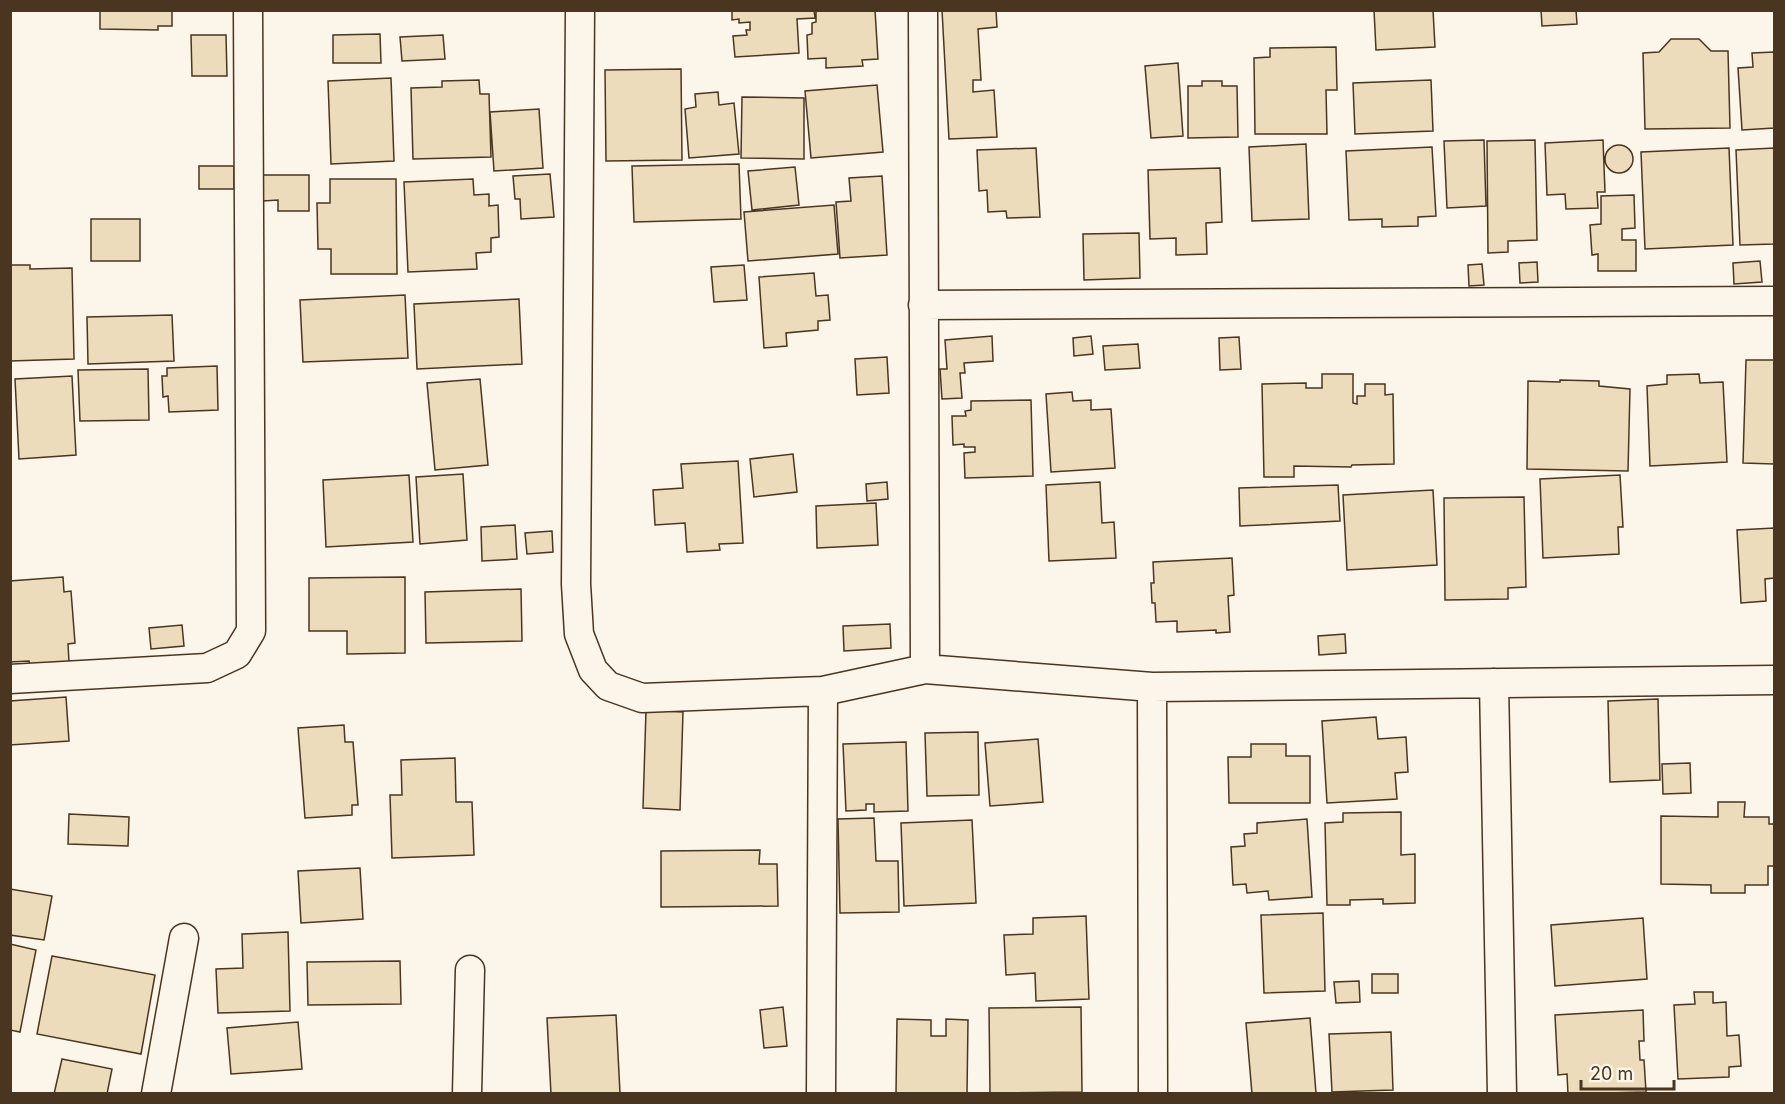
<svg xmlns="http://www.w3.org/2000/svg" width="1785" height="1104" font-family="Inter,sans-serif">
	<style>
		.building { fill: #ecdcbc; stroke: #4a3520; stroke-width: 1.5 }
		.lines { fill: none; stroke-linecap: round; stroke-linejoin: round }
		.minor-casing { stroke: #4a3520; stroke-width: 31 }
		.minor { stroke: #fbf6e9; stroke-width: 28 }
	</style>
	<rect width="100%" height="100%" fill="#fbf6e9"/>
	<path class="building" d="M100 10H172V26H158V30L100 29Z
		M732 10H814L815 18 797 19 799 53 735 57 733 36 747 35 746 30H750V22L739 23V19L732 20Z
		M816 10H875L878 59 862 60 863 66 826 68V58L808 59 807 35 812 34V23L816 22Z
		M942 10H996L997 27 978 29 981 80H973V92L994 90 997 137 949 139Z
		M1374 10H1433L1435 47 1376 50Z
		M1541 10H1576L1577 24 1542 26Z
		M380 34 381 63H333V35Z
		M191 35H226L227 76H192Z
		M443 35 445 59 402 61 400 37Z
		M1671 39H1699L1711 51H1728L1730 128 1645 129 1643 53 1659 52Z
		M1336 47 1337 90H1326L1327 134H1255L1254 58 1270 57V48Z
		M1774 52V128L1742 130 1738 68 1753 67 1752 53Z
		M1178 63 1183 136 1151 138 1145 66Z
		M681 69 682 160 606 161 605 70Z
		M391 78 394 161 331 164 328 81Z
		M479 80 480 94H489L491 157 413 159 411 88 442 87V81Z
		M1431 80 1433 131 1355 134 1353 83Z
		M1202 81H1222V86H1237L1238 137 1188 138V86H1202Z
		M877 85 883 152 811 158 805 91Z
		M718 92 719 105 734 103 739 154 689 158 685 109 696 107 695 94Z
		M742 97 804 98V159L741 158Z
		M539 109 543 168 494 171 490 112Z
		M1484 140 1486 206 1447 208 1444 141Z
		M1535 140 1537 240 1508 241V252L1488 253 1487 141Z
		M1603 140 1605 192H1597L1598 208 1566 209 1565 194 1547 195 1545 143Z
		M1306 144 1309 219 1252 221 1249 147Z
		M1605 159a14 14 0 1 1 28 0a14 14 0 1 1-28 0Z
		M1432 147 1436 216 1418 217V226L1382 227V219L1349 220 1346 151Z
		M1036 148 1040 217 1007 218 1006 211 988 212 987 190 979 191 977 150Z
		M1729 148 1733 245 1645 249 1641 152Z
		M1774 148V244L1740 245 1736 150Z
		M739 164 741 219 634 222 632 166Z
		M199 166H234V189H199Z
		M795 167 799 205 752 210 748 171Z
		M1220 168 1222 222 1206 223 1207 254 1176 255V238L1150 239 1148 170Z
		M550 174 554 217 521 219 520 199H515L513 176Z
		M262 175H309V211H278V200L263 201Z
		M882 176 887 255 840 258 836 202 851 201 849 178Z
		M330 179H396L397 274H331V249H318L317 203H330Z
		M473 179 474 195 489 194V206L498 205 499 237 491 238V252L476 253 477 269 408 272 404 182Z
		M1634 195 1635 228 1622 229V240H1636V271H1598V254L1592 255 1590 225 1601 224V196Z
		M834 205 838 254 748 261 744 212Z
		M91 219H140V261H91Z
		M1139 233 1140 278 1084 280 1083 234Z
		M1760 261 1762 282 1734 284 1733 263Z
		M1537 262 1538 282 1520 283 1519 263Z
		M1482 264 1484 285 1469 286 1468 265Z
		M10 265H30V269L72 268 74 359 10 361Z
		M744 265 747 300 714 302 711 267Z
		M814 273 816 296 828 295 830 320 818 321V330L786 333 787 346 764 348 759 277Z
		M405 295 408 358 303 362 300 300Z
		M519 299 522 364 417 369 414 304Z
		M172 315 174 361 88 364 87 317Z
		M992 336 993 361 964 363 965 373H960L962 398 942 399 940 369H947L945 340Z
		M1091 336 1093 354 1074 356 1073 338Z
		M1239 337 1241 369 1220 370 1219 338Z
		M1138 344 1140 368 1105 370 1103 346Z
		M887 357 889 393 857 395 855 359Z
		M1746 360H1774V464L1743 463Z
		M217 366 218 410 169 412 168 396 163 397 162 376H167V368Z
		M148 369 149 420 80 421 78 370Z
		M1322 374H1353V403L1357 404V396H1365V384H1385V395L1393 394 1394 464 1352 465 1351 467 1294 466V477H1264L1262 384 1306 383V388H1322Z
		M1699 374 1700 383 1723 382 1727 462 1650 466 1647 386 1667 384V375Z
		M72 376 76 455 19 459 15 379Z
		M480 379 488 465 435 470 427 383Z
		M1560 380 1599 381V386L1630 389 1628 471 1527 469 1528 381 1560 382Z
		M1072 392 1073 401 1091 400V410L1111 409 1115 468 1051 472 1046 394Z
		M1031 400 1033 476 965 478 964 453 975 452V447H964V444L953 445 952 416H966L965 411 971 410V401Z
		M793 454 797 492 754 497 750 459Z
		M738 461 743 543 719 544 720 550 687 552 685 523 655 525 653 490 683 488 681 464Z
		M463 474 467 540 420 544 416 477Z
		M409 475 413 542 326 547 323 480Z
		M1620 475 1623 527H1618L1619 554 1543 558 1540 479Z
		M887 482 888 499 867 501 866 484Z
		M1100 482 1102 523 1114 522 1116 558 1049 561 1046 485Z
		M1338 485 1340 521 1240 526 1239 488Z
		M1433 490 1437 565 1347 570 1343 495Z
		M1524 497 1526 587 1508 588V599L1445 600 1444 498Z
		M876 503 878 545 817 548 816 506Z
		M515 525 517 559 482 561 481 527Z
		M1774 528V578L1765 579 1766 601 1741 603 1737 530Z
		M552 531 553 552 527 554 525 533Z
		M1232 558 1234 595 1228 596 1230 632 1216 633V630L1177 632V621L1156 622 1155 603H1152L1151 583H1154L1153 562Z
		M63 577 64 592 71 591 75 643 68 644 69 662 30 665 29 661 10 662V581Z
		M405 577V653L347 654V631H309V578Z
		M521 589 522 641 426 643 425 592Z
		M890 624 891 648 844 651 843 626Z
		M182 625 184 646 151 649 149 628Z
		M1345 634 1346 653 1319 655 1318 636Z
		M66 697 69 741 10 745V701Z
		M1658 699 1660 780 1610 782 1608 701Z
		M646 710 683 712 680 810 643 808Z
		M1376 717 1378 739 1406 737 1408 772 1395 773 1397 799 1327 803 1322 721Z
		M344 725 345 742H353L358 805H352V815L305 818 298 728Z
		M978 732 979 795 927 796 925 733Z
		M1038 739 1043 802 990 806 985 743Z
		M906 742 908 811 874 812V804H866V810L846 811 843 744Z
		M1251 744H1286V756H1310V803H1229L1228 757H1251Z
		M455 758 456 802H472L474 855 392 858 390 795H402L401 760Z
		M1690 763 1691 793 1663 794 1662 764Z
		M1718 802H1745L1744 817H1769V824H1774V866H1768V885H1745V893H1711V885L1661 884V816L1718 817Z
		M1401 812V855L1415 854V903L1383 904V899L1350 900V905H1327L1325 823 1343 822V813Z
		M69 814 129 817 128 846 68 844Z
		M874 818 876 861H898L899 912 840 913 838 819Z
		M1307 819 1312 897 1269 900 1268 891 1247 893 1246 884 1233 885 1231 847 1245 846 1244 834 1257 833V823Z
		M972 820 976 903 904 906 901 823Z
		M760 850 759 864H777L778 906 661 907V851Z
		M360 868 363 919 301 923 298 871Z
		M10 889 52 896 44 940 10 935Z
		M1323 913 1325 991 1264 993 1261 915Z
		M1086 916 1089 999 1036 1001 1035 973 1006 975 1004 935 1033 934V918Z
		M1643 918 1647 979 1555 986 1551 925Z
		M288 932 290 1011 218 1013 216 969 243 968 242 934Z
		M10 944 36 950 20 1032 10 1030Z
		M52 956 155 975 141 1054 37 1034Z
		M400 961 401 1004 308 1005 307 962Z
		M1372 974H1398V993H1372Z
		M1359 981 1360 1002 1336 1003 1334 982Z
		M1694 992H1713V1003L1726 1002 1727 1036 1739 1035 1741 1066 1729 1067V1077L1678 1079 1674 1005 1695 1004Z
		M783 1007 787 1046 764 1048 760 1010Z
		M1081 1007 1082 1092 990 1093 989 1008Z
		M1643 1010 1644 1041H1639L1640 1060H1644L1646 1092 1568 1094 1567 1074 1558 1075 1555 1015Z
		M616 1015 620 1093 551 1094 547 1018Z
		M1310 1018 1316 1093 1252 1094 1246 1023Z
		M897 1019 931 1020V1036H946V1019L968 1020 967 1094H896Z
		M298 1022 302 1069 231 1074 227 1028Z
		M1391 1032 1393 1090 1332 1092 1329 1034Z
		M62 1059 112 1069 107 1094H54Z"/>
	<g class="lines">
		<g class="minor-casing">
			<path id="minor" d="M580 10 576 584 579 634 593 670 608 686 642 698 823 691
				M923 305 1774 301
				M925 669 1152 687 1774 680
				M10 679 207 668 237 654 251 631 248 10
				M1494 683 1502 1094
				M1152 687 1153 1094
				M156 1094 184 938
				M467 1094 470 970
				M821 1094 823 691 925 669 923 10"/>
		</g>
		<use href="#minor" class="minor"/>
	</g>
	<rect width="1785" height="1104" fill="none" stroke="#4a3520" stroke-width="24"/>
	<path d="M1581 1080v9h93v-9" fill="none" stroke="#4a3520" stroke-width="3"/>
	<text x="1590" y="1080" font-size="18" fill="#4a3520" stroke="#fbf6e9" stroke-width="4.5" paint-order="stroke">20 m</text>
</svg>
